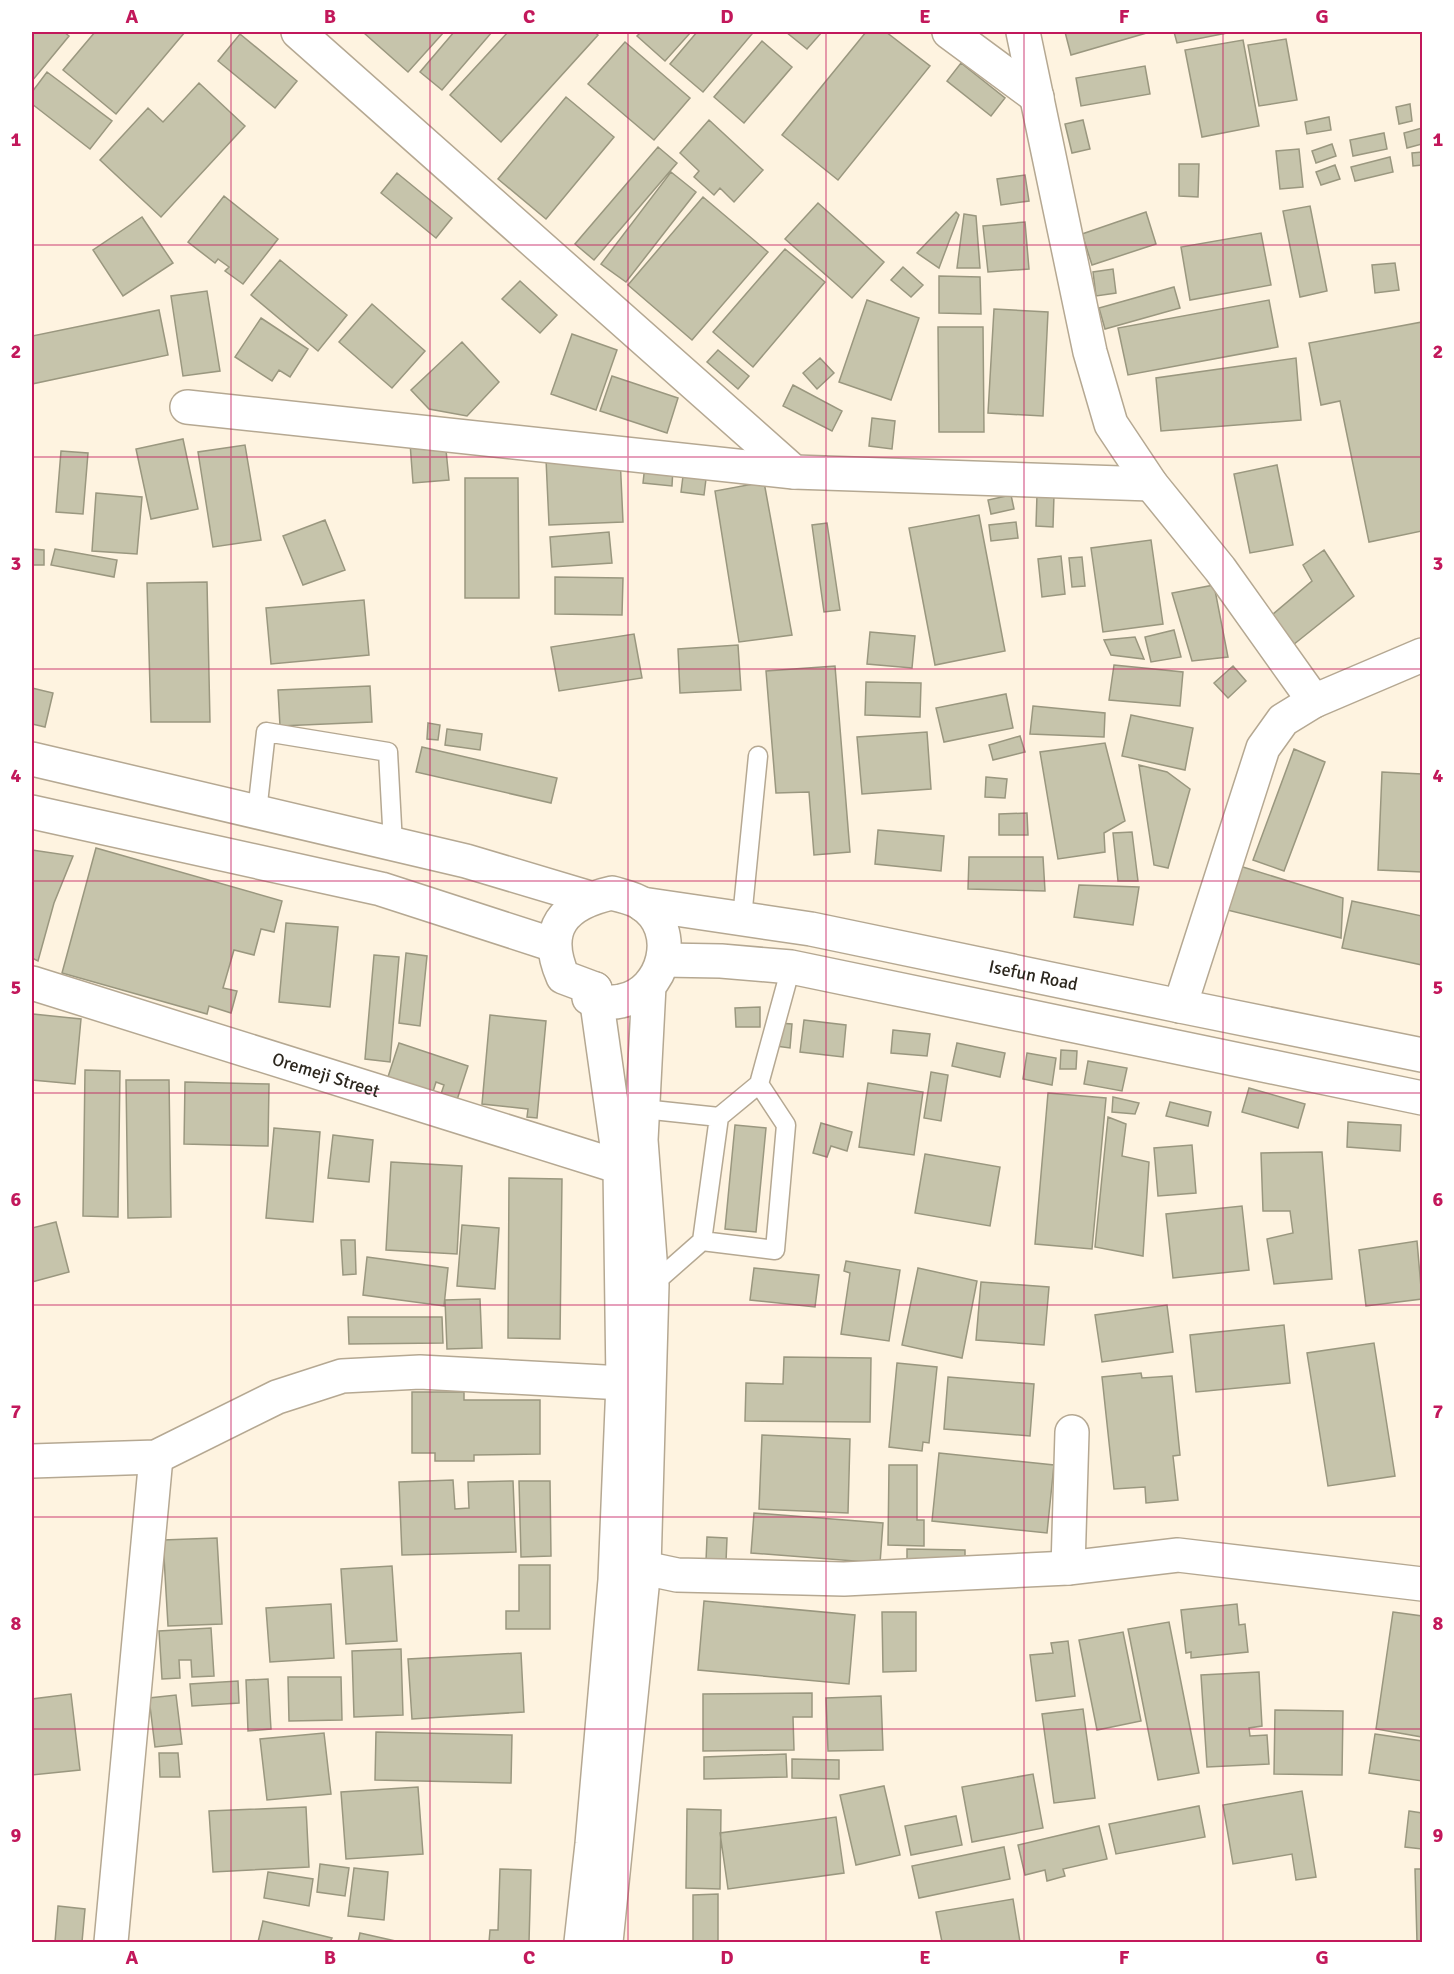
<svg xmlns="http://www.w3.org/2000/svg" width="1454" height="1974" font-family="Signika,sans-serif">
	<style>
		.building { fill: #c6c4ab; stroke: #9a977f; stroke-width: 1.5 }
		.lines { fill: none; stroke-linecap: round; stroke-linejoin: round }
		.service-casing { stroke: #b5a892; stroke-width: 21 }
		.minor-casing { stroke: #b5a892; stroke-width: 36 }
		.tertiary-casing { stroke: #b5a892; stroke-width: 36 }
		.service { stroke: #fff; stroke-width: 18 }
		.minor { stroke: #fff; stroke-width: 33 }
		.tertiary { stroke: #fff; stroke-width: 33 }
		.grid { fill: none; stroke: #c2185b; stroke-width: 1.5; stroke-opacity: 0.55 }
		.labels { text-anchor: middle; stroke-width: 4.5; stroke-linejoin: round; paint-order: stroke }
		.street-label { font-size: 18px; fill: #2b261d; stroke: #fff }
		.neatline { fill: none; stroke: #c2185b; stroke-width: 2 }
		.grid-label { font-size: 20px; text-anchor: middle; font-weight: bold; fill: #c2185b }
	</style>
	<rect width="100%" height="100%" fill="#fef3e0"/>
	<path class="building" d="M32 32H64L69 36 32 81Z
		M95 32H185L116 114 63 70Z
		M365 32H444L408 72 364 33Z
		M454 32H492L442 90 420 72Z
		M508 32H594L598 35 501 142 450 95Z
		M641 32H691L665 61 637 36Z
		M697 32H749L752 34 703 92 670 64Z
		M786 32H822L807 49Z
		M866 32H886L930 66 838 180 782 135Z
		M1065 32H1150L1071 55Z
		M1174 32H1232L1177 43Z
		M240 34 297 81 275 108 218 61Z
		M1286 39 1297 100 1259 106 1248 45Z
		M1243 40 1259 126 1202 137 1185 50Z
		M762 41 792 67 744 123 714 97Z
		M625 42 690 98 654 140 588 84Z
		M961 63 1005 98 991 116 947 81Z
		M1145 66 1150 94 1081 106 1076 78Z
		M47 72 112 121 90 149 32 104V92Z
		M199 83 245 126 161 217 100 160 148 108 163 122Z
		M566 97 614 137 546 219 498 179Z
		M1410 104 1412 121 1399 124 1396 107Z
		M1329 117 1331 130 1307 134 1305 122Z
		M709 120 763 170 734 202 720 188 714 195 694 177 699 171 680 153Z
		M1083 120 1090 149 1072 153 1065 124Z
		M1422 128V144L1407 148 1404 133Z
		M1384 133 1387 149 1353 156 1350 140Z
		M1332 144 1336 156 1316 163 1312 151Z
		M658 147 677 163 594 260 575 244Z
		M1299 149 1303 187 1280 189 1276 151Z
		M1422 152V165L1413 166 1412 153Z
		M1390 157 1393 172 1355 181 1351 167Z
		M1179 164H1199L1198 197 1179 196Z
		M1335 165 1340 179 1321 185 1316 172Z
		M671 172 696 192 626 282 601 264Z
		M397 173 452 218 436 238 381 193Z
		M1025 175 1029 201 1001 205 997 179Z
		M224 196 278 239 243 284 225 271 229 267 218 259 215 263 188 242Z
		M703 197 768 252 692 340 628 285Z
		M818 203 884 262 852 298 785 239Z
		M1310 206 1327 291 1300 297 1283 211Z
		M956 212 959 215 939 268 917 253Z
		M1146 212 1156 244 1092 265 1082 234Z
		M964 214 976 216 980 268H957Z
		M142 217 173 263 123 296 93 250Z
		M1025 222 1029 269 988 272 983 226Z
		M1261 233 1271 285 1190 300 1181 247Z
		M785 249 825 282 753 367 713 332Z
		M280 260 347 315 318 351 251 295Z
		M1395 263 1399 290 1375 293 1372 265Z
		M903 267 923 285 911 297 891 280Z
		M1113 269 1116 293 1096 296 1093 272Z
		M939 276 980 277 981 314 939 313Z
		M520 281 557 315 540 333 502 299Z
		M1174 287 1180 308 1105 329 1099 308Z
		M207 291 220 371 183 376 171 296Z
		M867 300 919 318 891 400 839 382Z
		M1269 300 1278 347 1128 375 1118 328Z
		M372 304 425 351 392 388 339 342Z
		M994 309 1048 312 1043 416 988 413Z
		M159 310 168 355 32 384V336Z
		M261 318 308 349 290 377 279 370 272 381 235 357Z
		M1422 322V531L1369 542 1340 401 1321 405 1309 343Z
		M938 327H983L984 432H939Z
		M572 334 617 350 596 410 551 394Z
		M462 342 499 382 467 416 429 409 411 390Z
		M718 350 749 376 738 389 707 362Z
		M820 358 834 373 817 389 803 373Z
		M1296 358 1301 420 1161 431 1156 378Z
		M612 376 678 398 667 433 600 411Z
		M793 385 842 411 832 431 783 406Z
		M872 418 895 421 892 449 869 446Z
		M183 439 198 509 151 519 136 449Z
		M445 440 449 480 413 483 410 443Z
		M245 445 261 540 213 547 198 452Z
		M61 451 88 453 83 514 56 512Z
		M620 456 623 522 549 525 546 459Z
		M645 465 673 468 672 486 643 483Z
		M1277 465 1293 545 1250 553 1234 474Z
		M684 468 707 471 704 495 681 492Z
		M465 478H518L519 598H465Z
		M764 482 792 635 739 642 715 491Z
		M96 493 142 497 137 554 92 551Z
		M1037 494 1054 495 1053 527 1036 526Z
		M1011 495 1014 509 991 514 988 500Z
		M979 515 1005 651 935 665 909 528Z
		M325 520 345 570 303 585 283 536Z
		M1016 522 1018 538 991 541 989 525Z
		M827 523 840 610 824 612 812 525Z
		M609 532 612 563 552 567 550 537Z
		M1151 540 1163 624 1103 632 1091 548Z
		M32 549 44 550V565H32Z
		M55 549 117 560 114 577 51 565Z
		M1324 550 1354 596 1293 645 1272 615 1312 581 1303 565Z
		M1061 556 1065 594 1042 597 1038 559Z
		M1082 557 1085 586 1072 587 1069 558Z
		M555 577 623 578 622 615 555 614Z
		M207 582 210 722H151L147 583Z
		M1214 585 1228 657 1192 661 1172 593Z
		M364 600 369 655 271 664 266 608Z
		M1174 630 1181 657 1151 662 1145 637Z
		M870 632 915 636 912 668 867 664Z
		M634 634 642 678 559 691 551 647Z
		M1135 637 1144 659 1111 655 1104 640Z
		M738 645 741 690 680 693 678 649Z
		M1114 665 1183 672 1180 706 1109 700Z
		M835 666 850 852 814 855 809 792 776 793 766 671Z
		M1233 666 1246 681 1228 698 1214 683Z
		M866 682 921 683 920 717 865 715Z
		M370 686 372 722 280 726 278 690Z
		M32 688 53 693 45 727 32 724Z
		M1006 694 1013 728 944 742 936 708Z
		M1033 706 1105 713 1104 737 1030 734Z
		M1131 715 1193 728 1185 770 1122 756Z
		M428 723 440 725 438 740 427 739Z
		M447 729 482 734 480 750 445 745Z
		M927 732 931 789 862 794 857 737Z
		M1020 736 1025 752 993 760 989 745Z
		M1105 743 1125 821 1104 833 1105 852 1058 859 1040 752Z
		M422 747 557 778 551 803 416 772Z
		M1294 749 1325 762 1284 871 1253 860Z
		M1139 765 1167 772 1190 789 1168 868 1154 865Z
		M1382 772 1422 774V872L1378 870Z
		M986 777 1007 779 1005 798 985 797Z
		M1027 813 1028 835H999V814Z
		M878 830 944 836 941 871 875 864Z
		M1132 832 1138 881H1118L1113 833Z
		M96 848 282 901 274 932 261 929 254 955 234 950 223 988 237 991 231 1013 209 1006 207 1014 62 973Z
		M32 850 73 856 54 903 38 961 32 958Z
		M969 857H1043L1045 891 968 889Z
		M1230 863 1343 898 1341 938 1219 908Z
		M1079 885 1139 887 1133 925 1074 917Z
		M1352 901 1422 916V965L1342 948Z
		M286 923 338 927 330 1007 279 1002Z
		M406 953 427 956 420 1026 399 1023Z
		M374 955 399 957 390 1062 365 1059Z
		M760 1007V1027H736L735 1008Z
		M33 1014 81 1019 75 1084 32 1080Z
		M490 1015 546 1021 537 1118 527 1117 528 1109 482 1104Z
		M804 1020 846 1025 843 1057 800 1052Z
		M778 1023 792 1024 790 1048 776 1046Z
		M893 1030 930 1034 927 1056 891 1053Z
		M399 1043 468 1066 456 1103 440 1097 444 1085 436 1082 431 1098 386 1083Z
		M957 1043 1005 1053 1000 1077 952 1066Z
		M1061 1050 1077 1051 1076 1069H1060Z
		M1027 1053 1056 1058 1052 1085 1023 1079Z
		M1088 1061 1127 1068 1122 1091 1084 1084Z
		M85 1070 120 1071 118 1217 83 1216Z
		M931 1072 948 1075 941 1121 924 1118Z
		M126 1080H169L171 1217 128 1218Z
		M185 1082 269 1084 268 1146 184 1144Z
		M868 1083 923 1092 914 1155 859 1147Z
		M1249 1088 1305 1104 1298 1128 1242 1112Z
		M1048 1093 1106 1098 1092 1249 1035 1244Z
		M1113 1097 1139 1103 1135 1114 1112 1112Z
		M1170 1102 1211 1112 1208 1126 1166 1116Z
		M1108 1117 1126 1124 1122 1156 1149 1162 1143 1256 1095 1247Z
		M1348 1122 1401 1125 1400 1151 1347 1147Z
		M821 1123 852 1132 847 1151 831 1146 827 1157 813 1153Z
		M735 1125 766 1128 756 1232 725 1229Z
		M274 1128 320 1132 313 1222 266 1218Z
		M333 1135 373 1140 369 1182 328 1178Z
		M1192 1145 1196 1193 1158 1196 1154 1148Z
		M1322 1152 1332 1279 1274 1284 1267 1239 1293 1233 1290 1211H1263L1261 1153Z
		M925 1154 1000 1167 990 1226 915 1213Z
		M391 1162 462 1166 457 1254 386 1250Z
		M509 1178 562 1179 560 1339 508 1338Z
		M1242 1206 1249 1270 1173 1278 1166 1214Z
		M56 1222 69 1272 32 1282V1228Z
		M462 1225 499 1228 495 1289 457 1286Z
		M341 1240H355L356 1274 343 1275Z
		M1417 1241 1422 1299 1366 1306 1359 1250Z
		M367 1257 448 1268 444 1306 363 1295Z
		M846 1261 900 1270 889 1341 841 1334 850 1273 844 1271Z
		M754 1268 819 1275 815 1307 750 1300Z
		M918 1268 977 1281 962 1358 902 1345Z
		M981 1282 1049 1287 1044 1345 976 1340Z
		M480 1299 482 1348 447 1349 445 1300Z
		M1167 1305 1173 1352 1102 1362 1095 1315Z
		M348 1317H442L443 1343 349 1344Z
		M1284 1325 1290 1383 1196 1392 1190 1335Z
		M1374 1343 1395 1476 1328 1486 1307 1353Z
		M784 1357 871 1358 870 1422 745 1421 746 1383 783 1384Z
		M897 1363 937 1367 929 1443 923 1442 922 1451 889 1447Z
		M1141 1373 1142 1378 1172 1376 1180 1455 1173 1456 1178 1500 1146 1503 1145 1487 1114 1489 1102 1377Z
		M948 1377 1034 1384 1030 1436 944 1429Z
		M412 1392H464V1400H540V1454L474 1455V1461H435V1453H412Z
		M762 1435 850 1439 848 1513 759 1509Z
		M939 1453 1054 1465 1047 1533 932 1521Z
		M889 1465H917V1520H924V1546L888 1545Z
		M453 1480 455 1509 469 1508 468 1482 513 1481 516 1552 402 1555 399 1482Z
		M519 1481H550L551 1556 521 1557Z
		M754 1513 883 1523 880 1563 751 1553Z
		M707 1537 727 1538 726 1562 706 1561Z
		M217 1538 222 1624 168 1626 163 1540Z
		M907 1549 965 1550V1568L907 1566Z
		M519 1565H550V1629H506V1611H519Z
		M392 1566 397 1641 346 1644 341 1569Z
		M704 1601 855 1615 849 1684 698 1670Z
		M331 1604 334 1658 270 1662 266 1608Z
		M1237 1604 1239 1625 1245 1624 1248 1652 1191 1658V1652L1186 1653 1181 1610Z
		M882 1612H916V1671L883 1672Z
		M1393 1612 1422 1616V1737L1376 1729Z
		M1169 1622 1199 1773 1158 1780 1128 1629Z
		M211 1628 214 1676 192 1677 191 1660H179L180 1678 162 1679 159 1631Z
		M1123 1632 1141 1721 1097 1730 1079 1640Z
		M1068 1641 1075 1696 1036 1701 1030 1655 1053 1653 1051 1643Z
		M401 1649 403 1715 354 1717 352 1651Z
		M521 1653 524 1712 412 1719 408 1659Z
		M1259 1672 1262 1726 1249 1728 1250 1736 1267 1735 1269 1764 1207 1767 1201 1675Z
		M288 1677H341L342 1720 289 1721Z
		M268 1679 271 1729 248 1731 246 1680Z
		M238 1681 239 1703 192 1706 190 1684Z
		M812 1693V1717H793L794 1750 703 1751V1694Z
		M71 1694 80 1770 32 1775V1699Z
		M176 1695 182 1744 155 1747 149 1698Z
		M881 1696 883 1750 828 1751 826 1698Z
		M1083 1709 1095 1798 1054 1803 1042 1714Z
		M1275 1710 1343 1711 1342 1775 1274 1774Z
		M376 1732 512 1735 511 1783 375 1780Z
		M324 1733 331 1794 267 1800 260 1739Z
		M1375 1734 1422 1741V1781L1369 1773Z
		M159 1753H178L180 1777H160Z
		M786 1754 787 1777 704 1779V1757Z
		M792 1759 839 1760V1779L792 1778Z
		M1033 1774 1043 1828 972 1842 962 1787Z
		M884 1786 900 1855 856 1865 840 1795Z
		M418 1787 423 1854 346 1859 341 1792Z
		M1302 1791 1316 1877 1296 1880 1292 1854 1233 1864 1223 1805Z
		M1199 1806 1205 1837 1116 1854 1109 1824Z
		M306 1807 309 1867 213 1872 209 1811Z
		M687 1809 721 1810 720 1889 686 1888Z
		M1409 1811 1422 1813V1849L1405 1847Z
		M956 1816 962 1845 911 1855 905 1826Z
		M836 1817 844 1873 728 1889 720 1833Z
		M1099 1826 1107 1859 1063 1869 1065 1876 1047 1881 1045 1870 1025 1875 1018 1845Z
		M1004 1847 1010 1879 919 1898 912 1866Z
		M320 1864 349 1868 345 1896 317 1892Z
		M354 1868 388 1872 384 1920 348 1916Z
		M500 1869 531 1870 529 1942H489L490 1930H498Z
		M1415 1869H1422V1942H1417Z
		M268 1872 313 1879 309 1906 264 1898Z
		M718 1894V1942H693V1895Z
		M1013 1899 1020 1942H942L936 1912Z
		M58 1906 85 1909 82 1942H55Z
		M263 1921 332 1938 330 1942H258Z
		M360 1933 400 1942H358Z"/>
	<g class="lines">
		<g class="service-casing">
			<path id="service" d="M257 812 266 732 388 752 393 844
				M742 918 758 756
				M643 1109 719 1117
				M702 1241 775 1250 786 1125 759 1084
				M652 1285 702 1241 719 1117 759 1084 791 967"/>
		</g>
		<g class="minor-casing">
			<g id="minor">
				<path d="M298 32 794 472"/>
				<path d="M949 32 1037 97"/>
				<path d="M1023 32 1090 352 1111 424 1151 484 1220 569 1314 701"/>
				<path d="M187 407 794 472 1151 484"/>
				<path id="s1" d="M32 983 620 1167"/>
				<path d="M1180 1006 1263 748 1283 720 1314 701 1422 655"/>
				<path d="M32 1461 156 1457 277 1397 342 1376 420 1372 623 1383"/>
				<path d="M644 1568 677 1575 844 1579 1068 1568 1178 1555 1422 1584"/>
				<path d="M1068 1568 1072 1432"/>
				<path d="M111 1942 156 1457"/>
			</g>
		</g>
		<g class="tertiary-casing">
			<g id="tertiary">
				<path d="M32 759 466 861 590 898"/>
				<path d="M32 812 381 889 554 945"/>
				<path d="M612 893C621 896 634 898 642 904 681 929 665 993 621 1001 610 1004 600 1001 589 998L595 989 563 977C542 929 563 904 612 893Z"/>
				<path id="s2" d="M642 904 811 929 1180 1006 1422 1055"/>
				<path d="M663 960 721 961 791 967 1422 1098"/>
				<path d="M581 1942 592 1844 615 1580 623 1383 620 1167 595 989"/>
				<path d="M606 1942 644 1568 652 1285 641 1140 649 986"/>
			</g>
		</g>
		<use href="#service" class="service"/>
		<use href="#minor" class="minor"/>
		<use href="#tertiary" class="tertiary"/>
	</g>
	<path class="grid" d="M231 32V1942M430 32V1942M628 32V1942M826 32V1942M1024 32V1942M1223 32V1942M32 245H1422M32 457H1422M32 669H1422M32 881H1422M32 1093H1422M32 1305H1422M32 1517H1422M32 1729H1422"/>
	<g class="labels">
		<g class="street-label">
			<text dy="6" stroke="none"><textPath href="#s2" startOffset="398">Isefun Road</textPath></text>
			<text dy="6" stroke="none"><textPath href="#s1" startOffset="308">Oremeji Street</textPath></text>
		</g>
	</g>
	<rect width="1454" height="1974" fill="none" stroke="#ffffff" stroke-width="66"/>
	<rect x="33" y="33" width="1388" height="1908" class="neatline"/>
	<g class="grid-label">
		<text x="132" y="23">A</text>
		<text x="330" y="23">B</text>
		<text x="529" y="23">C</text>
		<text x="727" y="23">D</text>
		<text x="925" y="23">E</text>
		<text x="1124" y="23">F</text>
		<text x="1322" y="23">G</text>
		<text x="16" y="146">1</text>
		<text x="1438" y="146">1</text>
		<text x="16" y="358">2</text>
		<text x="1438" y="358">2</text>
		<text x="16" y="570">3</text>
		<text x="1438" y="570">3</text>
		<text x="16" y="782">4</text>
		<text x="1438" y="782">4</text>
		<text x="16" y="994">5</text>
		<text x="1438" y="994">5</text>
		<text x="16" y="1206">6</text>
		<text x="1438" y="1206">6</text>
		<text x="16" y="1418">7</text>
		<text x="1438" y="1418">7</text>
		<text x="16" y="1630">8</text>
		<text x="1438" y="1630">8</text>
		<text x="16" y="1842">9</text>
		<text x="1438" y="1842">9</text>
		<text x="132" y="1964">A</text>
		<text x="330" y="1964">B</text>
		<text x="529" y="1964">C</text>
		<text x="727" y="1964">D</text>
		<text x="925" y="1964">E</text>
		<text x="1124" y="1964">F</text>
		<text x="1322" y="1964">G</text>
	</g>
</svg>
